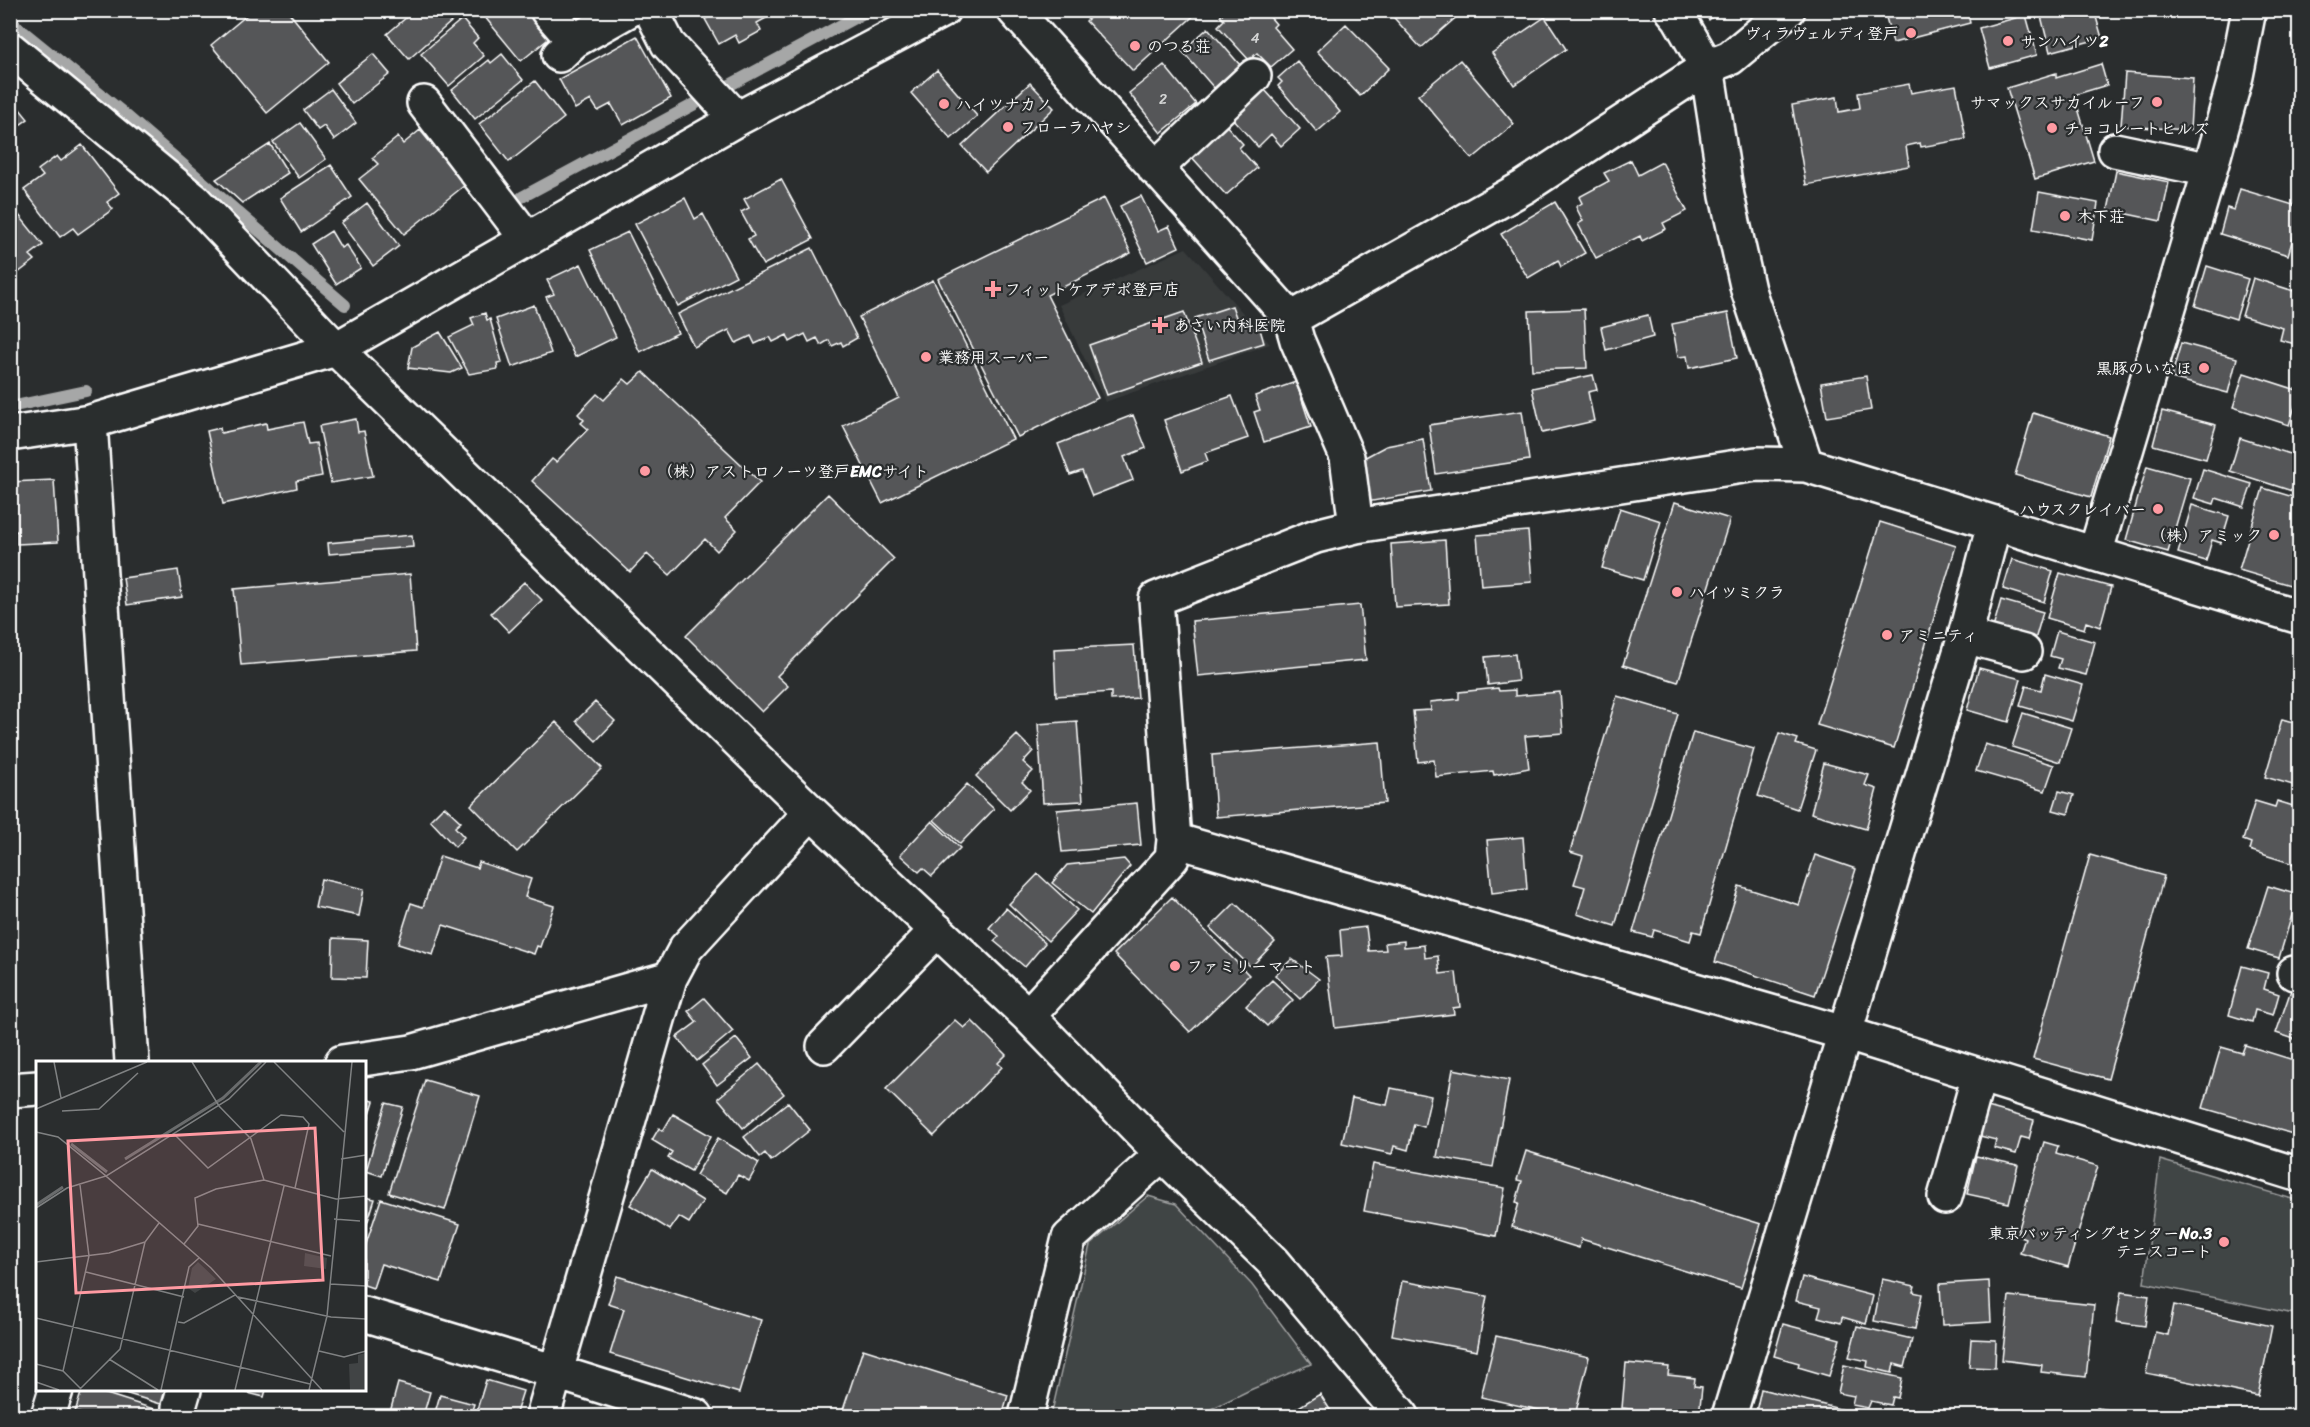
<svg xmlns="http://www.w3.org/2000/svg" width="2310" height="1427" font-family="Sriracha,'Klee One',sans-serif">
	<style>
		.built { fill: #373a3b }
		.green { fill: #414445; stroke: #a0a2a2; stroke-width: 1.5 }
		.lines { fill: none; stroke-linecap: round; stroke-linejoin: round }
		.stream { stroke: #a6a7a7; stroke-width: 12 }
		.building { fill: #555758; stroke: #fff; stroke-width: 1.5 }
		.minor-casing { stroke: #fff; stroke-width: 38 }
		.minor { stroke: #2a2d2e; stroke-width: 33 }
		.poi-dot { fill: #ff9aa2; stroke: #2a2d2e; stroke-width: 2 }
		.labels { text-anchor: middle; stroke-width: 4.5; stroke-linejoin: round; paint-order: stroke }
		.number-label { font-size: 14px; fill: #d4d5d5 }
		.poi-label { font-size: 16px; font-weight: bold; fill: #fff; stroke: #2a2d2e; text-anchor: start }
		.inset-river { fill: none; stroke: #6a6c6d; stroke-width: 3 }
		.inset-road { fill: none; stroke: #7f8182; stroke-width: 1.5 }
		.view { fill: #ff9aa2; fill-opacity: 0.15; stroke: #ff9aa2; stroke-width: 3 }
		.inset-edge { fill: none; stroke: #fff; stroke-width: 3 }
	</style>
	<rect width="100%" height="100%" fill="#2a2d2e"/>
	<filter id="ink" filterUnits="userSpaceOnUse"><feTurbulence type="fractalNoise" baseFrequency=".0167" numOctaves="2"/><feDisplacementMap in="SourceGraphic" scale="12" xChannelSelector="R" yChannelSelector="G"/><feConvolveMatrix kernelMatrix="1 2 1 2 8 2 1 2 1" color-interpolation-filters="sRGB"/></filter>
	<g filter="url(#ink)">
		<path class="built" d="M1186 248 1270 344 1105 402 1059 305Z"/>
		<path class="green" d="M2160 1160 2299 1201V1315L2144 1283Z
			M1148 1196 1176 1204 1252 1285 1311 1364 1250 1390 1197 1416H1051L1090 1245Z"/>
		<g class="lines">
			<path class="stream" d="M10 21 122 112 345 305
				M522 197 869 10
				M10 407 86 391"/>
		</g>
		<path class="building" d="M253 10H287L329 62 267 113 211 45Z
			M415 10 420 16 425 10H456L460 14 409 59 387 34Z
			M491 10H531L552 36 521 61 484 16Z
			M1098 10H1200L1133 71 1086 21Z
			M1227 10H1264L1276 24 1273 27 1292 49 1271 67 1257 53 1249 60 1218 26 1224 20 1220 16Z
			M1387 10H1457L1460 14 1421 48Z
			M1701 10H1720L1709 20Z
			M1884 10H1967L1970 23 1893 43Z
			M2045 10H2094L2102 38 2050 52 2040 12Z
			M2273 10H2300V18L2272 14Z
			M720 11 778 10 779 11 757 23 761 31 739 43 735 35 719 44 705 19Z
			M2026 15 2037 55 1990 68 1979 28Z
			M1545 17 1566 49 1514 85 1492 53Z
			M462 19 478 38 473 43 484 56 449 86 421 54Z
			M1346 24 1389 68 1360 96 1317 51Z
			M1208 28 1240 65 1214 88 1182 51Z
			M637 36 671 98 623 125 611 104 598 111 591 100 575 109 559 79Z
			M373 54 390 74 352 104 336 83Z
			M502 54 523 80 475 119 452 90 489 60 491 63Z
			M1460 60 1514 124 1472 159 1418 95Z
			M1297 61 1340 112 1317 132 1278 86 1282 82 1278 78Z
			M2101 64 2107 85 2074 95 2094 161 2035 179 2007 88 2056 73V78Z
			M1164 65 1196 104 1161 133 1129 93Z
			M937 70 977 116 951 139 911 93Z
			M2125 73 2193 78 2190 130 2121 126Z
			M535 81 564 118 509 162 479 124Z
			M1030 83 1054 108 986 172 962 146Z
			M1909 84 1911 93 1956 85 1966 139 1921 147 1920 143 1906 146 1909 166 1806 185 1792 105 1837 97 1839 112 1860 108 1858 93Z
			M331 89 356 123 334 140 324 126 318 130 303 110Z
			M1264 89 1300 129 1281 146 1271 134 1258 147 1232 118Z
			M10 97 28 119 10 132Z
			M300 123 326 159 299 178 273 142Z
			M1225 124 1243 144 1239 148 1257 168 1226 195 1190 155Z
			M420 130 465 185 404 234 359 179 378 164 372 158 398 137 403 144Z
			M270 144 288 173 242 203 216 179Z
			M82 145 119 193 107 202 113 209 78 234 73 228 60 237 24 190 43 176 38 170 57 156 61 161Z
			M1631 160 1638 175 1662 162 1687 211 1663 223 1666 229 1642 241 1640 236 1596 258 1578 224 1583 221 1576 207 1582 203 1579 197 1609 181 1604 173Z
			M331 165 352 197 301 232 280 198Z
			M2116 171 2169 182 2161 221 2108 210Z
			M781 179 813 239 763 265 748 239 754 236 741 212 749 208 744 199Z
			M2240 189 2300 207V215L2288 255 2220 234 2227 208 2234 210Z
			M2039 192 2098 203 2092 240 2033 229Z
			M1141 196 1158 231 1169 226 1179 247 1147 262 1120 206Z
			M685 198 695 219 703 214 736 276 678 306 635 224Z
			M1104 198 1131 253 1047 295 1098 398 1018 437 938 279Z
			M1555 202 1585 253 1561 267 1558 260 1528 278 1501 234Z
			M367 203 399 246 373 266 341 223Z
			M10 204 43 245 30 255 35 260 10 279Z
			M331 231 341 248 346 245 361 268 336 284 311 244Z
			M628 232 678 333 640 352 590 250Z
			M812 248 857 338 843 346 841 342 832 346 829 340 821 345 817 338 809 342 805 334 790 342 787 335 773 342 770 337 755 344 751 336 736 343 729 330 694 347 678 314Z
			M581 264 616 337 575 357 546 297 554 294 547 280Z
			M2207 266 2248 279 2236 319 2195 306Z
			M2253 278 2300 293 2299 345 2280 340 2283 328 2242 316Z
			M933 280 1013 439 882 503 843 426 899 398 859 317Z
			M534 305 551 353 512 367 496 319Z
			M1232 306 1240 328 1258 322 1264 343 1209 360 1195 318Z
			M1584 309 1587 368 1532 370 1529 311Z
			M1184 312 1202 362 1107 395 1089 345Z
			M485 313 487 320 490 319 502 362 497 363 498 369 469 374 449 337 474 325 471 318Z
			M1728 313 1737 358 1689 368 1687 356 1678 357 1672 324Z
			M1648 315 1653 337 1606 350 1601 327Z
			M440 332 462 368 451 373 408 368 412 347Z
			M2181 343 2237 358 2228 393 2171 378Z
			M643 372 760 482 725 518 737 530 717 551 705 539 670 575 647 554 630 572 532 481 552 459 556 462 588 429 581 423 584 420 578 414 597 394 604 400 624 379 630 384Z
			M2244 373 2300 391 2289 425 2233 407Z
			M1593 375 1597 390 1588 392 1594 421 1542 433 1532 388Z
			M1866 376 1871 410 1827 417 1821 383Z
			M1296 382 1311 427 1264 442 1254 412 1260 410 1255 396Z
			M1232 396 1248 438 1205 453 1208 461 1182 471 1164 420Z
			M1522 411 1529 460 1436 474 1429 425Z
			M2162 411 2216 425 2206 459 2153 445Z
			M2033 413 2109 436 2091 497 2015 475Z
			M1133 415 1146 448 1124 457 1133 480 1092 496 1082 471 1070 475 1058 444Z
			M356 419 358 432 364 431 373 476 331 483 319 426Z
			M303 422 308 444 316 443 322 476 296 481 297 488 223 504 207 431 220 428 221 433 266 423 267 429Z
			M2240 438 2300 457V466L2292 491 2230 471Z
			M1423 439 1431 491 1367 502 1360 460 1386 446Z
			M2147 466 2190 478 2168 552 2126 540Z
			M2203 469 2252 484 2244 507 2216 498 2214 504 2194 498Z
			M54 480 58 542 17 544V531L10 532V482Z
			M2263 488 2300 499V588L2239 570Z
			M828 494 894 559 777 676 788 686 762 712 686 636Z
			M1675 502 1730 519 1678 682 1623 665Z
			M2192 505 2229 516 2221 543 2212 540 2206 561 2178 553Z
			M1620 508 1661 521 1643 580 1602 568Z
			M1880 522 1956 546 1894 748 1817 725Z
			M1528 531 1532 582 1481 586 1477 535Z
			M412 535 413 547 329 554 328 543Z
			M1445 540 1449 604 1395 607 1391 544Z
			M2012 559 2053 571 2044 602 2003 589Z
			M178 570 182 597 127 605 123 578Z
			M2060 573 2111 587 2100 627 2086 622 2084 629 2047 618Z
			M410 574 416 651 241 665 234 589Z
			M524 582 542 600 509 632 491 613Z
			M2001 600 2043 612 2033 647 1991 635Z
			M1360 605 1366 660 1198 676 1192 621Z
			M2057 631 2095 642 2086 675 2058 668 2061 659 2050 656Z
			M1134 645 1138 698 1111 700V692L1056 696 1054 649Z
			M1515 654 1518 681 1488 685 1485 657Z
			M1979 668 2021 679 2009 722 1967 710Z
			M2045 674 2083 685 2072 721 2020 706 2026 686 2041 690Z
			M1498 688 1499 691 1515 690V696L1560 692 1563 733 1525 736 1529 768 1494 775 1493 771 1436 777 1434 760 1418 762 1413 711 1431 710 1430 702 1459 699V692Z
			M1617 696 1678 714 1615 926 1577 914 1585 887 1574 884 1583 856 1570 852Z
			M595 702 615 721 596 741 576 721Z
			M2023 713 2071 728 2060 762 2012 747Z
			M2282 719 2300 724V787L2265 777Z
			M1077 721 1083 801 1043 803 1038 724Z
			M556 722 602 768 517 852 471 805Z
			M1693 732 1754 749 1701 933 1693 931 1690 941 1654 930 1652 937 1633 932Z
			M1779 733 1798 739 1796 744 1816 750 1797 809 1758 796Z
			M1017 735 1033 751 1023 762 1033 771 1022 782 1030 790 1010 810 976 776Z
			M1380 742 1385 803 1216 817 1212 755Z
			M1985 744 2054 765 2045 791 1976 771Z
			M1824 763 1869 775 1865 785 1877 789 1866 829 1811 813Z
			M967 784 994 809 960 844 934 820Z
			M2059 791 2074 795 2068 814 2053 810Z
			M2255 801 2275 807 2277 801 2300 808V866L2249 850 2251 843 2243 840Z
			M1137 803 1141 845 1062 852 1057 810Z
			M444 806 461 822 455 827 464 837 455 847 430 820Z
			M932 821 960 848 932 876 923 868 919 872 900 855Z
			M1523 837 1527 889 1492 893 1487 840Z
			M1815 855 1856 869 1815 995 1715 962 1739 886 1799 905Z
			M2090 855 2164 876 2108 1079 2033 1059Z
			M440 856 477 868 479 862 531 879 525 897 554 906 540 947 537 946 534 954 443 925 433 955 398 944 411 903 423 907Z
			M1124 859 1130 866 1091 914 1052 883 1067 865Z
			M1038 874 1077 910 1048 941 1009 904Z
			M321 879 364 889 359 916 315 907Z
			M2268 886 2298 895 2279 958 2248 949Z
			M1172 897 1249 975 1190 1032 1114 954Z
			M1235 903 1275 942 1251 967 1210 928Z
			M1006 908 1045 943 1025 967 994 941 999 936 989 928Z
			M1366 927 1369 951 1386 950 1385 943 1404 941V947L1424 945 1425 958 1438 956 1440 974 1456 972 1460 1007 1453 1008 1454 1014 1335 1028 1326 957 1342 956 1340 930Z
			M2300 927V948L2294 946Z
			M333 938 368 940 366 978 332 977Z
			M1292 959 1319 979 1300 999 1275 975Z
			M2242 966 2268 973 2264 989 2279 994 2273 1015 2255 1010 2252 1022 2229 1015Z
			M1272 980 1293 1000 1267 1026 1246 1006Z
			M2291 990 2300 993V1041L2276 1033Z
			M704 998 733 1031 697 1061 677 1037 697 1022 688 1011Z
			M955 1020 964 1028 972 1021 1006 1055 998 1063 1002 1067 934 1136 886 1089Z
			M736 1038 752 1058 717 1085 702 1065Z
			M2245 1045 2300 1062V1136L2203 1108 2221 1047 2242 1053Z
			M759 1064 784 1094 743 1128 718 1098Z
			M1453 1069 1509 1080 1493 1167 1437 1157Z
			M425 1080 480 1096 445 1210 389 1193Z
			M1391 1088 1431 1096 1424 1127 1414 1124 1408 1150 1394 1146 1392 1154 1342 1143 1352 1098 1387 1105Z
			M364 1099 374 1101 364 1133Z
			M788 1102 810 1130 771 1161 765 1153 760 1157 744 1137Z
			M386 1103 403 1107 382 1176 366 1171Z
			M1984 1106 2034 1120 2029 1139 2021 1137 2016 1154 1994 1148 1996 1140 1976 1135Z
			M673 1114 711 1136 691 1171 668 1158 672 1152 652 1140 659 1128 663 1131Z
			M718 1138 759 1163 749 1181 738 1175 727 1193 696 1175Z
			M2044 1142 2058 1146 2056 1154 2098 1166 2068 1267 2020 1253 2025 1238 2017 1235Z
			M1526 1151 1761 1224 1741 1288 1581 1239 1579 1248 1512 1227 1519 1203 1516 1202 1522 1181 1517 1180Z
			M1976 1156 2018 1165 2009 1203 1967 1194Z
			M1373 1164 1505 1188 1496 1236 1364 1211Z
			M652 1169 703 1201 689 1223 679 1217 670 1230 630 1205Z
			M364 1197 375 1199 364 1233Z
			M381 1199 460 1224 441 1282 381 1264 373 1288 364 1285V1250Z
			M617 1276 761 1320 739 1393 610 1354 624 1309 608 1304Z
			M1802 1277 1873 1296 1866 1324 1842 1317 1841 1323 1818 1317 1821 1307 1796 1301Z
			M1882 1279 1915 1286 1913 1292 1922 1294 1915 1329 1874 1321Z
			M1402 1281 1487 1296 1477 1351 1392 1335Z
			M1989 1281 1991 1322 1942 1325 1940 1284Z
			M2121 1292 2149 1296 2145 1326 2116 1322Z
			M2009 1296 2094 1305 2086 1377 2041 1372 2042 1365 2002 1360Z
			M2174 1305 2272 1326 2258 1396 2146 1373 2155 1332 2168 1335Z
			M1783 1324 1840 1339 1829 1376 1798 1367 1799 1363 1774 1356Z
			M1857 1326 1912 1339 1905 1367 1894 1364 1892 1373 1867 1367 1868 1361 1849 1357Z
			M1496 1336 1589 1357 1575 1416H1565L1481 1397Z
			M1971 1339 1996 1340 1995 1368 1969 1367Z
			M863 1349 1008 1395 1002 1416H841Z
			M1626 1363 1669 1367 1668 1375 1695 1378 1694 1386 1702 1387 1699 1416H1673L1674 1414 1622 1408Z
			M1844 1365 1902 1378 1898 1398 1893 1397 1891 1405 1871 1401 1868 1408 1852 1405 1854 1396 1838 1393Z
			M486 1380 523 1391 515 1416H475Z
			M398 1383 430 1392 423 1416H389Z
			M1761 1389 1867 1416H1755Z
			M82 1390H94L163 1412 162 1416H90L75 1412Z
			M115 1390H169L164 1405Z
			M236 1390H266L264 1397Z
			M1320 1394 1334 1416H1284Z
			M440 1395 474 1404 470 1416H434Z
			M2097 1408 2137 1414 2136 1416H2096Z
			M202 1409 233 1416H200Z"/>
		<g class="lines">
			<g class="minor-casing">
				<path id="minor" d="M547 10 574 41
					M651 10 668 44 737 119
					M943 10 737 119 336 349 811 812 1028 1016 1162 1154 1272 1261 1402 1416
					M1014 10 1291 319 1297 340 1347 457 1356 526
					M1672 10 1679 18 1707 67 1727 196 1748 290 1806 465
					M10 49 194 200 336 349 90 422 10 434
					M559 55 574 41 629 10
					M424 103 527 239
					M2115 150 2210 170
					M1155 169 1254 76
					M1291 319 1524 187 1707 67 1730 58 1788 10
					M90 422 132 1062
					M2095 554 2210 170 2236 76 2249 10
					M1965 636 2024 652
					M1174 840 1844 1033 2300 1175
					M2294 973 2300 974
					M1028 1016 1172 858 1174 840 1156 599 1316 536 1356 526 1756 464 1806 465 2300 617
					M824 1046 937 930
					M342 1062 411 1052 670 978
					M10 1090 38 1088
					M1945 1197 1979 1075
					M364 1314 556 1372 696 1416
					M179 1407 184 1390
					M48 1416 56 1390
					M543 1416 670 978 686 948 811 812
					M1026 1416 1069 1238 1162 1154
					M1729 1416 1965 636 1994 524"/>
			</g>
			<use href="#minor" class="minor"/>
		</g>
	</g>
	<g class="poi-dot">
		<circle cx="1911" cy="33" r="6"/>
		<circle cx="2008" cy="41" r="6"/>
		<circle cx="1135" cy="46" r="6"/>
		<circle cx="2157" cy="102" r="6"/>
		<circle cx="944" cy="104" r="6"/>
		<circle cx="1008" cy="127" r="6"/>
		<circle cx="2052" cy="128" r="6"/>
		<circle cx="2065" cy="216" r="6"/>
		<path d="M990 280h6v6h6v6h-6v6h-6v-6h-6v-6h6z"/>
		<path d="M1157 316h6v6h6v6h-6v6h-6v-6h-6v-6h6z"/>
		<circle cx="926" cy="357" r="6"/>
		<circle cx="2204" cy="368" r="6"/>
		<circle cx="645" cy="471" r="6"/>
		<circle cx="2158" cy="509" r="6"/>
		<circle cx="2274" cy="535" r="6"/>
		<circle cx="1677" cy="592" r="6"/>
		<circle cx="1887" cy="635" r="6"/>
		<circle cx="1175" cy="966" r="6"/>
		<circle cx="2224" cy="1242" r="6"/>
	</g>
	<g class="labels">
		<g class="number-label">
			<text x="1255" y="43">4</text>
			<text x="1163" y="104">2</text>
		</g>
		<g class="poi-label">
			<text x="1899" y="39" text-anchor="end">ヴィラヴェルディ登戸</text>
			<text x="2020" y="47">サンハイツ2</text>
			<text x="1147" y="52">のつる荘</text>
			<text x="2145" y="108" text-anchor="end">サマックスサカイルーフ</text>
			<text x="956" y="110">ハイツナカノ</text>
			<text x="1020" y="133">フローラハヤシ</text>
			<text x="2064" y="134">チョコレートヒルズ</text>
			<text x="2077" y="222">木下荘</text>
			<text x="1005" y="295">フィットケアデポ登戸店</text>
			<text x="1174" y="331">あさい内科医院</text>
			<text x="938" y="363">業務用スーパー</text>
			<text x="2192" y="374" text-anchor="end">黒豚のいなほ</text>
			<text x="657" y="477">（株）アストロノーツ登戸EMCサイト</text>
			<text x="2146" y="515" text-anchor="end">ハウスクレイバー</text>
			<text x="2262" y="541" text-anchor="end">（株）アミック</text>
			<text x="1689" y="598">ハイツミクラ</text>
			<text x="1899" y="641">アミニティ</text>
			<text x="1187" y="972">ファミリーマート</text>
			<text x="2212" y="1239" text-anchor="end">東京バッティングセンターNo.3<tspan x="2212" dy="18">テニスコート</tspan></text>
		</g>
	</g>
	<g transform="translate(36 1061)">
		<rect width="330" height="330" fill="#2a2d2e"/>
		<path d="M269 192 291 197 290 208 268 205ZM162 201 180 218 159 232 152 227 156 207ZM330 292V329H314L313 303 322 302V294Z" fill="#414445"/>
		<path class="inset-river" d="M35 83 71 111M89 98 187 37 225 1M0 144 27 126"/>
		<path class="inset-road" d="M18 1 25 37M156 1 183 45 215 78 228 119M230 1 193 38 70 115 175 207 286 329M238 1 308 71M0 48 111 1M26 50 63 48 102 12M0 71 22 76 70 115 31 127 0 147M138 73 172 107 245 54 267 56 273 63 259 127M305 98 330 94M298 158 324 160M162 163 295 195M148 183 162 165 159 137 180 128 228 119 300 138 330 135M0 201 73 192 109 181M50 211 148 236M294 223 330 225M202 236 295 256 330 258M0 257 274 323M142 261 148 262 199 234M283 290 308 296 330 290M73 298 122 329M0 303 27 310 45 328M27 310 53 195 44 124M0 321 23 329M44 328 84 288 109 181 123 162M125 329 153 206 163 197M199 329 248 125M273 329 291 255 316 1"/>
		<path class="view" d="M279 67 287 219 40 232 32 80Z"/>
		<rect width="330" height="330" class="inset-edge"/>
	</g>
	<rect width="2310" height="1427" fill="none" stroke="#2a2d2e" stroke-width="36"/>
	<rect x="18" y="18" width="2274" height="1391" fill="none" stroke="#fff" stroke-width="2" filter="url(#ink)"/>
</svg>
